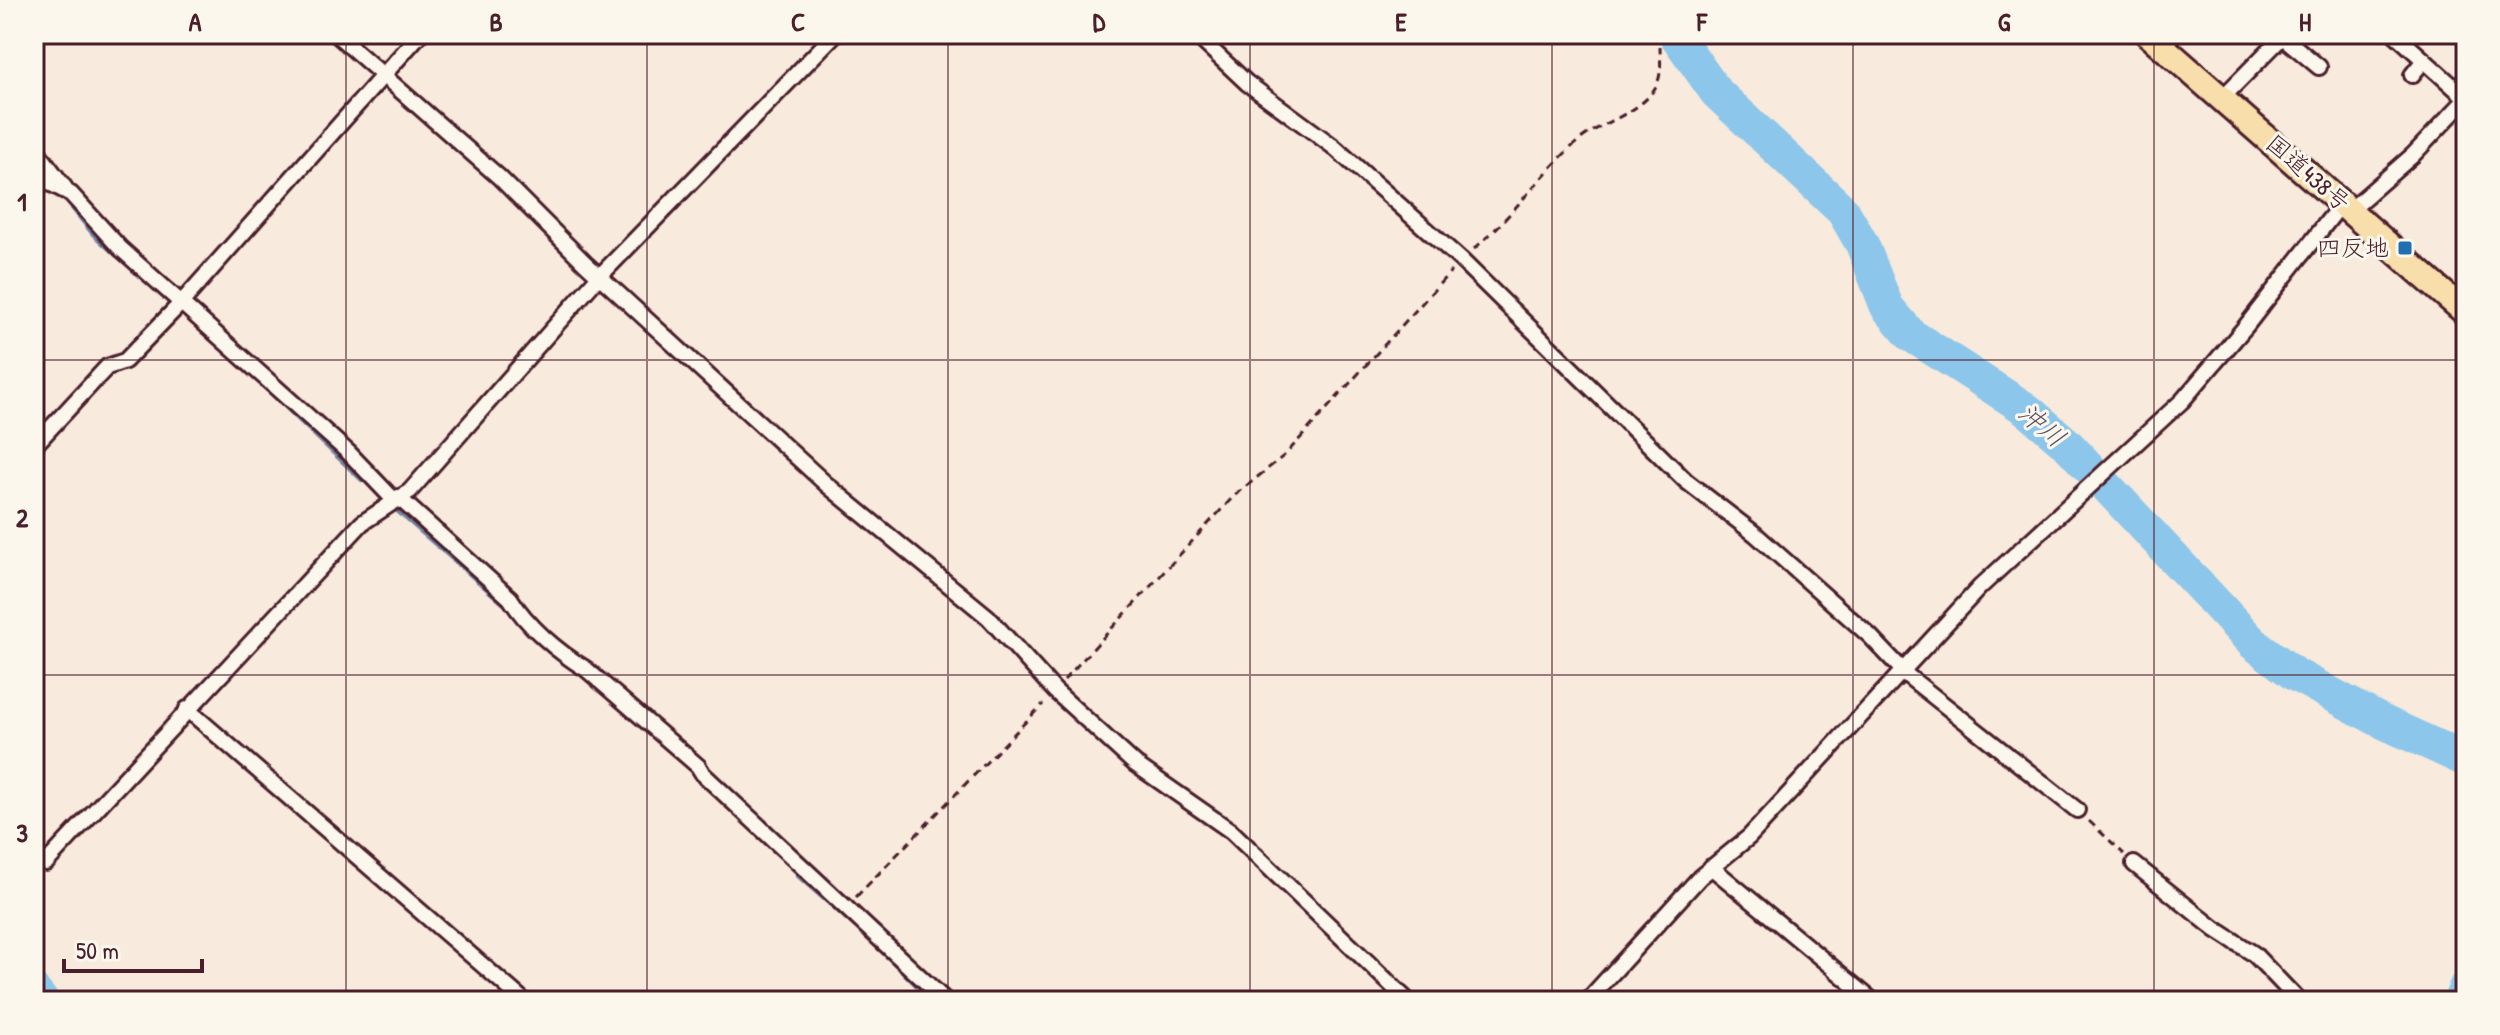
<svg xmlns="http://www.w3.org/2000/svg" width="2500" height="1035" font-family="'Patrick Hand','Klee One',sans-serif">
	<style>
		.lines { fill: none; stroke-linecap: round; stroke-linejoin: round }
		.stream { stroke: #72839e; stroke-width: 6 }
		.river { stroke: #8cc6eb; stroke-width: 34 }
		.minor-casing { stroke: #4a1f2b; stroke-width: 20 }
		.trunk-casing { stroke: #4a1f2b; stroke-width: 30 }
		.path { stroke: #4a1f2b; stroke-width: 3; stroke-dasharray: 8 6; stroke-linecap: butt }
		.minor { stroke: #fbf7ec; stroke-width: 14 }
		.trunk { stroke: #f8deab; stroke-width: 24 }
		.grid { fill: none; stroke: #4a1f2b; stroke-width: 2; stroke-opacity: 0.55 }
		.poi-dot { fill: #1f6fb2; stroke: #fbf7ec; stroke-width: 3 }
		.labels { text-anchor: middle; stroke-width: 6; stroke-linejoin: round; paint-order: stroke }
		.street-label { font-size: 24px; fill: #4a1f2b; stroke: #fbf7ec }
		.poi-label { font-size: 24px; fill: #4a1f2b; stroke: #fbf7ec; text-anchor: end }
		.water-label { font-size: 26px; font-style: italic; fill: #5e5165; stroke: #fbf7ec }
		.neatline { fill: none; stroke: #4a1f2b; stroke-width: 3 }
		.grid-label { font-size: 26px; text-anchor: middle; font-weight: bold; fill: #4a1f2b }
	</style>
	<rect width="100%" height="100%" fill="#f8eadc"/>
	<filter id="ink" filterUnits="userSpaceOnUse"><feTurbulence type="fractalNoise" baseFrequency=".0125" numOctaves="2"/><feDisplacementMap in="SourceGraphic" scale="16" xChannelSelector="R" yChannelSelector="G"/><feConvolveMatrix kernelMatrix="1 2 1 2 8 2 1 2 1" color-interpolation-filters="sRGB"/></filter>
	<g filter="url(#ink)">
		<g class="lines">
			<path class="stream" d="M73 208 93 233 117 255
				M228 351 362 479
				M395 508 504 603
				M798 875 858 928
				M887 955 933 1001"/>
			<path class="river" d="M1675 34 1716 92 1843 211 1862 244 1887 307 1911 335 2026 409 2067 444 2253 643 2294 674 2381 721 2466 760
				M34 991 42 1001
				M2460 1001 2466 986"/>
			<g class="minor-casing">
				<path id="minor" d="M336 34 499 177 585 263 826 484 988 617 1055 691 1135 764 1231 831 1408 1001
					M1195 34 1247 83 1334 147 1461 260 1686 481 1755 534 1870 636 1909 677 2077 810
					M2395 34 2466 98
					M2283 37 2319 67
					M2412 75 2424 60
					M2222 98 2285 34
					M34 147 65 188
					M34 175 71 194 120 248 349 453 394 500
					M2350 210 2413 155 2466 99
					M34 446 107 367 125 361 182 302 420 34
					M398 497 510 598C527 626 558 652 586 669L698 766 703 774 946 1001
					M187 709 524 1001
					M34 852 46 863 362 523 410 491 594 282 835 34
					M2134 864 2215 929 2254 954 2299 1001
					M1711 867 1873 1001
					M1587 1001 1700 877 1749 837 1980 587 2182 401 2246 326 2342 203"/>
			</g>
			<g class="trunk-casing">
				<path id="trunk" d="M2148 34 2466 313"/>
			</g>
			<path class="path" d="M1474 249C1512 217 1539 176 1576 143 1599 122 1639 115 1655 88 1663 74 1660 60 1660 46
				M1064 680 1234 496 1286 454 1451 271
				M2089 821 2124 854
				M856 897 1043 704"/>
			<use href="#minor" class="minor"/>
			<use href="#trunk" class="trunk"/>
		</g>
	</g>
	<path class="grid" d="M346 34V1001M647 34V1001M948 34V1001M1250 34V1001M1552 34V1001M1853 34V1001M2154 34V1001M34 360H2466M34 675H2466"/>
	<rect class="poi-dot" x="2397" y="240" width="16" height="16" rx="4"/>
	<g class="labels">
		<g class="street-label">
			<text transform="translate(2308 173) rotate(41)" y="8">国道438号</text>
		</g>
		<g class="poi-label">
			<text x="2389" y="256">四反地</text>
		</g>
		<g class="water-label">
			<text transform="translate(2042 425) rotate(40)" y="9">沖川</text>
		</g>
	</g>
	<rect width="2500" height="1035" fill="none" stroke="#fbf7ec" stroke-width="88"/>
	<path d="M64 959v12h138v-12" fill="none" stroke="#4a1f2b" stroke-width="4"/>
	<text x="76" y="959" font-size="24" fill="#4a1f2b" stroke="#fbf7ec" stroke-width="6" paint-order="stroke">50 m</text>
	<rect x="44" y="44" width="2412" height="947" class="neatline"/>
	<g class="grid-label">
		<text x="195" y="31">A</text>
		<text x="496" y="31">B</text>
		<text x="798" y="31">C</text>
		<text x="1099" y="31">D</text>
		<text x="1401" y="31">E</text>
		<text x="1702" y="31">F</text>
		<text x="2004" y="31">G</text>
		<text x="2305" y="31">H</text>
		<text x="22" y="211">1</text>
		<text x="22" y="527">2</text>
		<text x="22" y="842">3</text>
	</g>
</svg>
